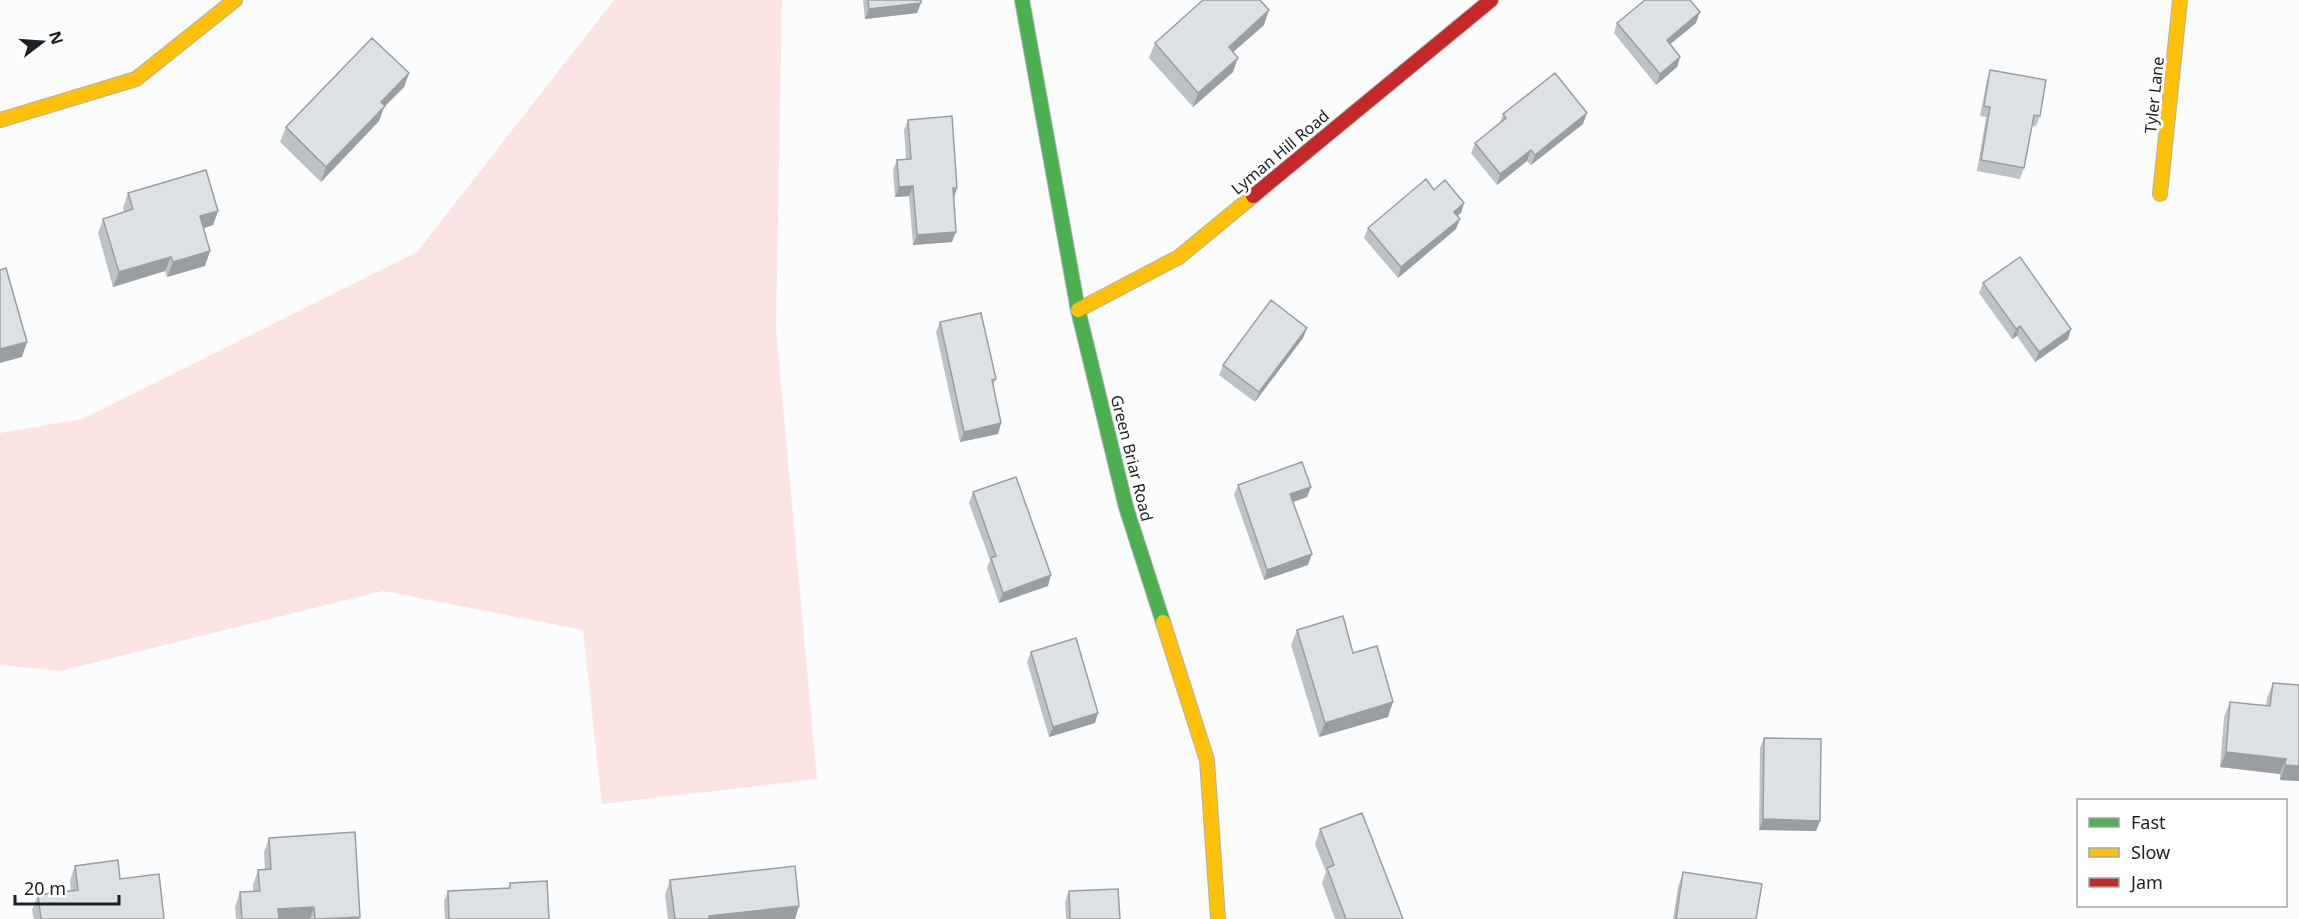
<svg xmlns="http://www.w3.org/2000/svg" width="2299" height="919" font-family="'Noto Sans',sans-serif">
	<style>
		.green { fill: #fbe5e3 }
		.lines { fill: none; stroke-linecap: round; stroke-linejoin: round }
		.fast-casing { stroke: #aeb1b4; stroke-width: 16 }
		.slow-casing { stroke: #aeb1b4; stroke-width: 16 }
		.jam-casing { stroke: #aeb1b4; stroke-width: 16 }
		.fast { stroke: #4caf50; stroke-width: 14 }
		.slow { stroke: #ffc107; stroke-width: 14 }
		.jam { stroke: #c62828; stroke-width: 14 }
		.wall { fill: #bec2c4 }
		.shaded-wall { fill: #9b9ea0 }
		.building { fill: #dde1e4; stroke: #9b9ea0; stroke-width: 1.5 }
		.labels { text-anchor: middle; stroke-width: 6; stroke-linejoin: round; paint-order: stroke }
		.street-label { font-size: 16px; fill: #1a2024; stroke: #fff }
	</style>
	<rect width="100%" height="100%" fill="#fafcfe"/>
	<path class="green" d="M614 0H782L776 329 817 779 602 804 583 630 383 591 60 671 0 665V433L82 419 417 252Z"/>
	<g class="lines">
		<g class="fast-casing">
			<path id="fast" d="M1022 0 1078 310 1126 507 1163 622"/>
		</g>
		<g class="slow-casing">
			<path id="slow" d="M0 120 136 79 235 0
				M2160 194 2180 0
				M1078 310 1179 257 1253 196
				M1163 622 1207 760 1218 919"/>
		</g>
		<g class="jam-casing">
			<path id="jam" d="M1253 196 1491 0"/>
		</g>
		<use href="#fast" class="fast"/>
		<use href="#slow" class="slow"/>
		<use href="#jam" class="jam"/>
	</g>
	<path class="wall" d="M863 0H921L917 13 865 19Z
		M1617 23H1696L1670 44 1680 57 1677 67 1656 85 1614 33Z
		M1264 25 1233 52V72L1193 107 1149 58 1155 43Z
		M1990 70 2040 116 2036 126H2032L2024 168 2020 179 1977 171 1986 117 1980 116 1987 80Z
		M409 73 404 87 384 107 379 121 321 182 280 142 286 127Z
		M1503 114 1583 124 1531 165 1527 161 1497 185 1471 153 1475 143 1500 123Z
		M908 120 953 198 952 242 913 245 909 196 895 197 893 170 897 160 906 159 904 130Z
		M1434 190 1464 203 1461 213 1457 216 1456 229 1398 278 1364 238 1368 228Z
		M128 193 218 211 213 225 204 228 210 251 205 266 167 277 165 271 113 287 98 233 103 219 124 212 123 208Z
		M1983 283 2068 339 2035 362 2017 336 2012 339 1979 293Z
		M940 322 996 379 993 386 1001 423 998 434 960 442 936 332Z
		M1307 328 1303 338 1255 402 1219 375 1223 365Z
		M1238 485 1311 487 1307 497 1293 502 1308 565 1264 580 1234 495Z
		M973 492 1048 586 999 603 987 568 990 560 969 503Z
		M1297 630 1353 653 1388 717 1319 737 1291 645Z
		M1031 652 1095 723 1049 737 1027 662Z
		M2273 683 2299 685V781L2280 780V774L2220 767 2224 717 2230 702 2266 706 2267 698Z
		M1764 738 1816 831 1759 830 1760 748Z
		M1320 829 1403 919H1335L1322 883 1326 872 1315 844Z
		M269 838 359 919H236L235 907 240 892 253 891V885L258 870 265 869 264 852Z
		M75 866 120 879 164 919H34L32 910 38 895 71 891 70 880Z
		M1683 872 1756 919H1673L1678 887Z
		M670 880 799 906 795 919H668L665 895Z
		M510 883 549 919H445L444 901 448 891 508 888Z
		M1069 891 1120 919H1066L1065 902Z"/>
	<path class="shaded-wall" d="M921 3 917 13 865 19 869 9Z
		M1269 10 1264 25 1223 61 1229 47Z
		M1700 12 1696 23 1663 50 1667 40Z
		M1680 57 1677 67 1656 85 1660 74Z
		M1238 58 1233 72 1193 107 1198 93Z
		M409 73 404 87 384 107 379 121 321 182 326 167 381 102Z
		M1587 113 1583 124 1531 165 1535 155Z
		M1531 150 1527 161 1497 185 1500 174Z
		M913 186 909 196 895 197 899 187Z
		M953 188H957L954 198Z
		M1464 203 1461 213 1450 222 1454 212Z
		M218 211 213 225 195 231 200 216Z
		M1460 219 1456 229 1398 278 1401 267Z
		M956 232 952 242 913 245 917 235Z
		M210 251 205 266 167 277 173 262Z
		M171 257 165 271 113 287 119 272Z
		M2020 326 2017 336 2012 339 2016 329Z
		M1307 328 1303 338 1255 402 1259 392Z
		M2071 329 2068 339 2035 362 2039 352Z
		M27 342 22 357 0 363V349Z
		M1001 423 998 434 960 442 964 432Z
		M1311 487 1307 497 1287 504 1290 494Z
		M1312 554 1308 565 1264 580 1267 570Z
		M1051 575 1048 586 999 603 1003 593Z
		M1393 702 1388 717 1319 737 1325 723Z
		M1098 713 1095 723 1049 737 1053 727Z
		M2226 752 2286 759 2280 774 2220 767Z
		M2285 765 2299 766V781L2280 780Z
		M1763 819 1820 821 1816 831 1759 830Z
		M799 906 795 919H708L709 916Z
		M314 907 310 919H275L278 909Z
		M360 917 359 919H330Z"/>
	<path class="building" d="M868 0H921V3L869 9Z
		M1203 0H1260L1269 10 1229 47 1238 58 1198 93 1155 43Z
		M1645 0H1690L1700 12 1667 40 1680 57 1660 74 1617 23Z
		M372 38 409 73 381 102 385 106 326 167 286 127Z
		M1990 70 2046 80 2040 116 2034 115 2024 168 1981 160 1990 107 1984 106Z
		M1555 73 1587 113 1535 155 1531 150 1500 174 1475 143 1506 118 1503 114Z
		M952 116 957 188H953L956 232 917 235 913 186 899 187 897 160 911 159 908 120Z
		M206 170 218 211 200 216 210 251 173 262 171 257 119 272 103 219 133 209 128 193Z
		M1426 179 1434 190 1445 180 1464 203 1454 212 1460 219 1401 267 1368 228Z
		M2020 257 2071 329 2039 352 2020 326 2016 329 1983 283Z
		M6 268 27 342 0 349V270Z
		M1271 300 1307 328 1259 392 1223 365Z
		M981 313 996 379 992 380 1001 423 964 432 940 322Z
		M1302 462 1311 487 1290 494 1312 554 1267 570 1238 485Z
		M1016 477 1051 575 1003 593 991 558 996 556 973 492Z
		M1343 616 1353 653 1377 646 1393 702 1325 723 1297 630Z
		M1076 638 1098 713 1053 727 1031 652Z
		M2273 683 2299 685V766L2285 765 2286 759 2226 752 2230 702 2270 706Z
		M1764 738 1821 739 1820 821 1763 819Z
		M1362 813 1403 919H1346L1327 868 1334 865 1320 829Z
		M355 832 360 917 315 919 314 907 278 909 279 919H242L240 892 260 891 258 870 271 869 269 838Z
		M118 860 120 879 159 874 164 919H41L38 895 78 890 75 866Z
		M795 866 799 906 709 916V919H675L670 880Z
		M1683 872 1762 884 1756 919H1676Z
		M547 881 549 919H449L448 891 510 888V883Z
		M1118 889 1120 919H1070L1069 891Z"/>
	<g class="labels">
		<g class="street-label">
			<text transform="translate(2154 95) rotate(-84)" y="6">Tyler Lane</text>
			<text transform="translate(1280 152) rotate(-40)" y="6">Lyman Hill Road</text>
			<text transform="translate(1132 458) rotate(76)" y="6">Green Briar Road</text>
		</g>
	</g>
	<rect x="2077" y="799" width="210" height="108" fill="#ffffff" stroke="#a3a6a7" stroke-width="1.5"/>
	<rect x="2089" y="818" width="30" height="9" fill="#4caf50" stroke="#a3a6a7" stroke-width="1.5"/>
	<text x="2131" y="829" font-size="18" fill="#1a2024">Fast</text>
	<rect x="2089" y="848" width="30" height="9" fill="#ffc107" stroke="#a3a6a7" stroke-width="1.5"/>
	<text x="2131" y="859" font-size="18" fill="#1a2024">Slow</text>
	<rect x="2089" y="878" width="30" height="9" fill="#c62828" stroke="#a3a6a7" stroke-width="1.5"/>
	<text x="2131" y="889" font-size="18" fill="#1a2024">Jam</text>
	<g transform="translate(42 42) rotate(73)" stroke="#ffffff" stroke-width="4.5" paint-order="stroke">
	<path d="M0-4.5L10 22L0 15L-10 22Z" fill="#1a2024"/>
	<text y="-9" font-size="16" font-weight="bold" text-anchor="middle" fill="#1a2024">N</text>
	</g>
	<path d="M15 895v9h104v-9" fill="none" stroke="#1a2024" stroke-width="3"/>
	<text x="24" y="895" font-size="18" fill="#1a2024" stroke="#ffffff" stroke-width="4.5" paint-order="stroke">20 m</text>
</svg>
